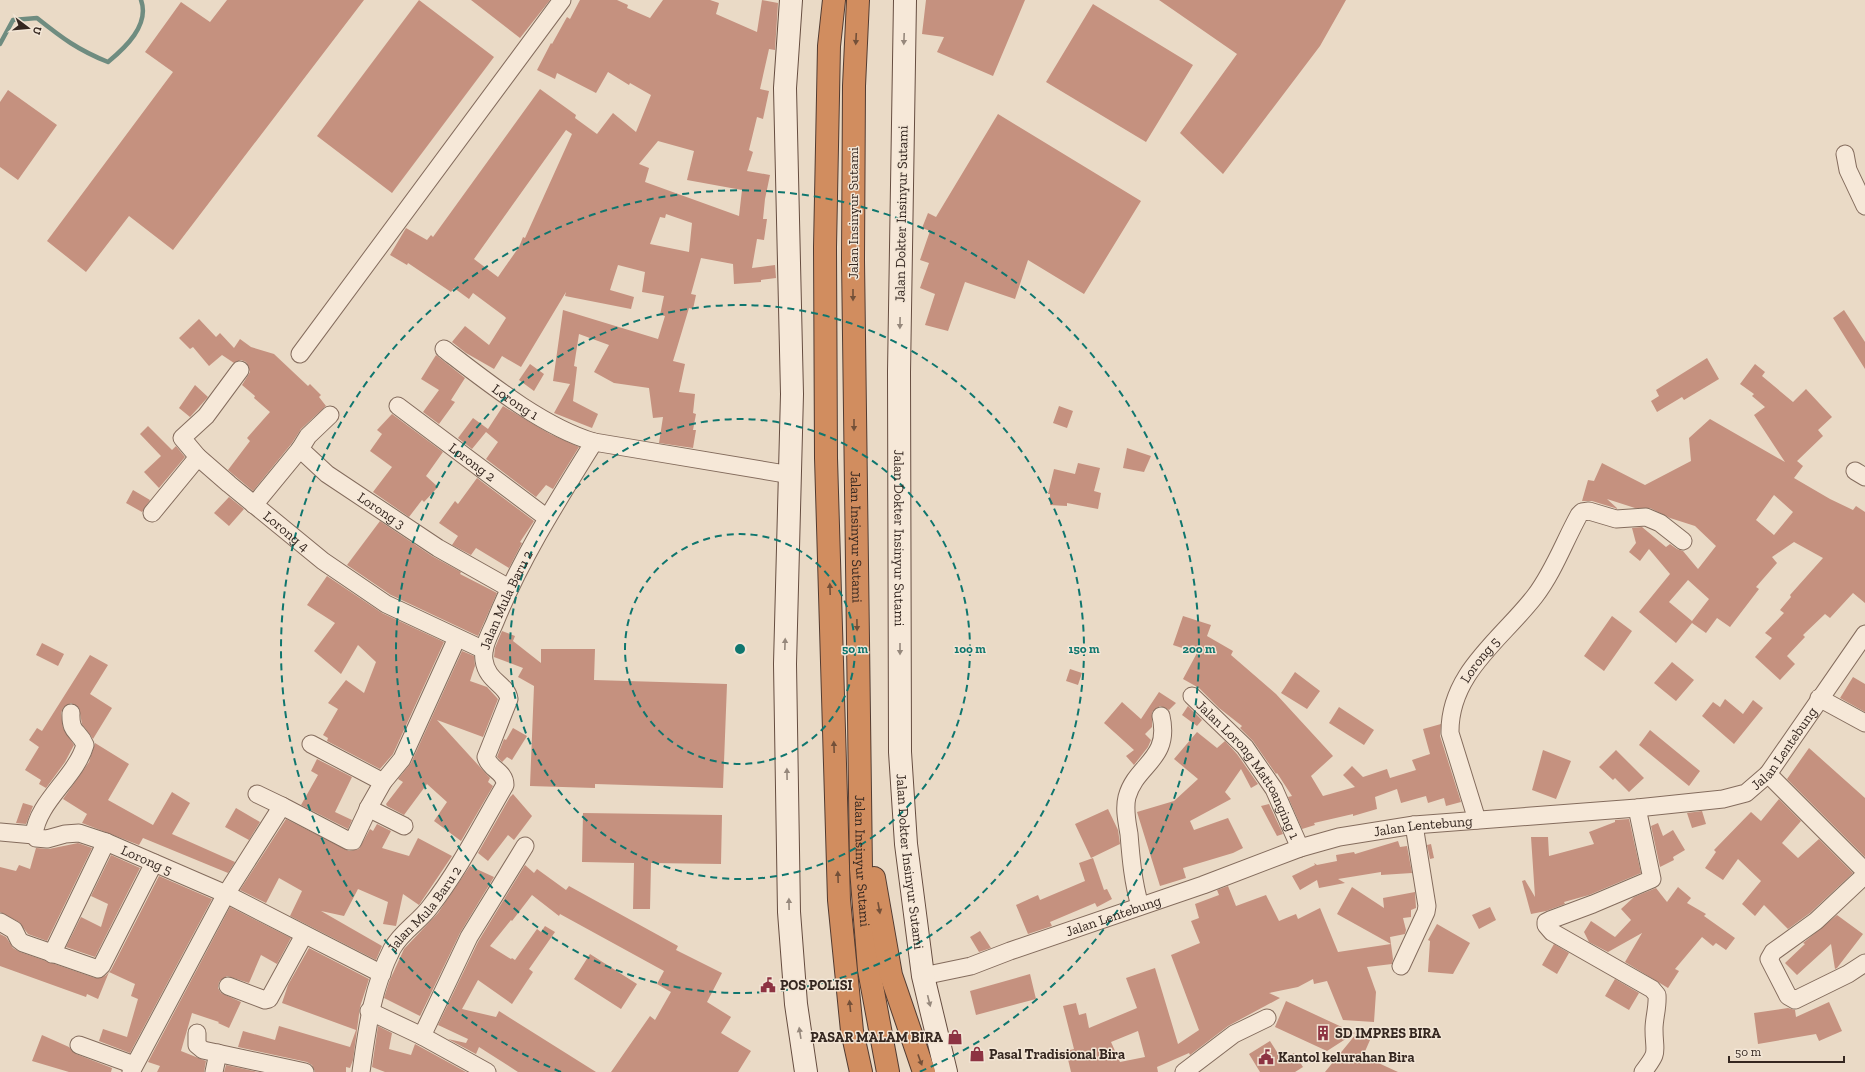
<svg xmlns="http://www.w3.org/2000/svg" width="1865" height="1072" font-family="'Zilla Slab',serif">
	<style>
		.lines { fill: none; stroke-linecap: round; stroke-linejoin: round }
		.stream { stroke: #6f8c80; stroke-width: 4.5 }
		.building { fill: #c5917f; fill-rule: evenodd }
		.street-casing { stroke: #846c5d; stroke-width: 19 }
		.secondary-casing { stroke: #664d40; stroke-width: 24 }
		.highway-casing { stroke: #523b31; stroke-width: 24 }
		.street { stroke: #f6e8d8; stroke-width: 17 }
		.secondary { stroke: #f6e8d8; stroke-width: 22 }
		.highway { stroke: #d18d5f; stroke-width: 22 }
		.oneway { fill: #735039 }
		.oneway2 { fill: #96887c }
		.ring { fill: none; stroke: #0f766e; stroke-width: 2; stroke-dasharray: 7 5 }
		.labels { text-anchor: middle; stroke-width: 3; stroke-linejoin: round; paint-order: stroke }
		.street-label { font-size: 14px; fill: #352720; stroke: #f2e5d5 }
		.poi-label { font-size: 14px; font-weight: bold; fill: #352720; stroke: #f2e5d5; text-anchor: start }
		.centre { fill: #0f766e; stroke: #f2e5d5; stroke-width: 2 }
		.ring-label { font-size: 12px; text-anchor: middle; font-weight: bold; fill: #0f766e; stroke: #f2e5d5; stroke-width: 3; stroke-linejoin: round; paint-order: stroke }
	</style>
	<rect width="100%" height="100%" fill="#eadac6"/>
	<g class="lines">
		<path class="stream" d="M0 44 13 20 37 18C62 38 78 50 108 62 125 48 150 25 141 0"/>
	</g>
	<path class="building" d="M227 0H364L173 250 129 216 86 272 47 241 173 72 145 52 181 2 210 22Z
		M419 0 494 57 392 193 317 136Z
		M471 0H550L520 38Z
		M580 0H617L628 5 627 8 650 18 663 0H710L719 3 716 14 757 32 762 0 778 3 775 50 769 49 760 89 769 91 763 119 757 117 749 150 753 152 747 171 770 175 765 199 763 219H767L764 240 757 239 752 268 775 265 776 278 761 280V282L734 284 733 264 701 258 691 294 696 295 693 309 689 308 673 361 685 364 679 392 695 394 693 413 696 414 693 430H696L693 448 659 443 663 417 653 418 649 388 614 383 594 372 609 345 579 334 574 366 577 367 573 401 598 414 592 428 554 413 570 384 553 381 563 310 658 339 665 316 660 315 664 296 642 292 645 272 618 265 610 290 634 297 631 309 565 296 566 292 521 367 502 356 494 369 466 353 452 342 465 326 489 345 506 318 504 316 473 293 469 299 454 288 451 292 408 263 407 265 390 255 406 228 427 240 431 235 433 237 540 89 576 115 575 118 597 134 613 113 636 132 651 95 630 83 629 85 608 72 596 93 557 73 555 79 537 70 551 43 552 44 567 17 570 19ZM566 130 572 134 525 238 523 237 519 247 498 277 474 259ZM658 141 694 151 687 180 742 190 739 216 645 182 649 168 639 164ZM666 214 692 223 689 252 650 244 660 217 665 218Z
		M926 0H1025L993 76 937 52 944 37 922 34Z
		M1159 0H1346L1320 46 1223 174 1180 133 1237 54Z
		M1093 4 1193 65 1146 142 1046 82Z
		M8 90 57 125 18 180 0 167V102Z
		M998 114 1141 201 1084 294 1028 260 1015 299 965 282 948 331 925 325 935 294 920 288 929 263 920 260 930 231 922 228 928 213 936 217Z
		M1844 310 1865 342V369L1833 318Z
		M199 319 216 337 220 333 234 348 240 339 251 347 274 354 308 386 310 384 321 395 319 397 326 406 301 429 292 443 253 491 228 470 250 441 247 438 270 412 254 398 255 396 242 385 250 372 246 362 241 360 234 363 222 355 209 366 193 347 190 349 179 338Z
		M436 355 465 378 451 400 455 402 439 424 423 412 439 390 421 379Z
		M1707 358 1719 379 1684 400 1682 397 1657 412 1651 401 1659 396 1656 390Z
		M530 364 544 374 534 391 519 380Z
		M1755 364 1765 372 1762 376 1793 402 1806 389 1832 417 1818 430 1823 436 1797 461 1803 466 1794 478 1830 499 1853 510 1856 506 1865 512V603L1853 593 1830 618 1825 614 1803 635 1805 637 1787 656 1795 664 1780 680 1755 657 1772 638 1765 633 1784 613 1780 610 1791 597 1790 595 1823 558 1794 542 1772 557 1777 563 1756 587 1759 589 1730 627 1717 618 1706 633 1692 623 1676 643 1639 612 1670 574 1649 549 1640 561 1629 552 1636 543 1632 528 1642 527 1666 547 1670 544 1677 549 1683 551 1698 569 1716 546 1695 526 1670 518 1650 508H1635L1607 499 1618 509 1592 501H1582L1588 480 1594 481 1602 463 1645 485 1691 461 1689 438 1710 419 1785 462 1754 415 1765 407 1752 396 1754 394 1740 384ZM1774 495 1793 512 1774 535 1756 520ZM1688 580 1709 599 1692 621 1669 602Z
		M195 385 208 397 190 417 179 408Z
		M503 406 550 434 579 447 553 489 546 485 536 497 486 459 498 442 486 432 472 449 458 438 473 418 488 429Z
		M1059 406 1073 411 1067 428 1053 423Z
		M392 414 443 452 426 476 438 487 424 502 422 500 409 517 373 492 392 467 370 451 382 434 377 430Z
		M148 426 172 450 176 446 185 457 159 488 144 472 161 456 140 434Z
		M1127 448 1151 456 1144 472 1123 468Z
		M1078 463 1100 468 1094 491 1101 493 1098 509 1067 503V506L1050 505V494H1048L1054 469 1075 474Z
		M477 478 534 521 520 542 522 543 509 568 476 548 471 555 452 545 458 536 439 523 455 501 458 504Z
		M133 490 150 500 142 512 126 503Z
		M229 497 244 509 229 526 214 513Z
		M380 521 432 556 461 572 460 574 497 593 478 636 391 595 347 565Z
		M327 576 382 613 444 642 393 754 380 769 327 741 328 738 323 735 338 709 328 703 346 680 364 693 376 662 358 645 341 674 314 651 335 623 307 605Z
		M1183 616 1211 625 1207 636 1233 651 1231 655 1276 694 1333 756 1311 776 1323 796 1355 787 1343 775 1352 766 1363 777 1387 769 1390 778 1416 770 1412 760 1430 754 1423 729 1441 724 1440 736 1461 802 1446 806 1444 798 1428 803 1426 796 1401 803 1397 789 1375 797 1377 809 1353 816V814L1314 823 1315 825 1302 829 1288 797 1292 796 1277 773 1276 774 1253 741 1240 728 1242 726 1219 708 1199 688 1183 679 1197 653 1173 645Z
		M1612 616 1632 631 1604 671 1584 656Z
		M502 631 515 636 513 641 541 663V649H595L594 680 727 684 723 788 595 784V788L530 786 534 686 518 677 523 668 494 657 495 648Z
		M42 643 64 654 58 666 36 655Z
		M462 651 474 656 475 666 470 681 487 687 498 699 483 737 437 720 490 778 488 782 493 786 461 841 434 821 447 802 427 784 404 815 387 806 386 804 403 782 398 779 411 763Z
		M90 655 108 665 90 694 112 708 93 739 82 724 79 708 71 703 63 708 61 713 63 728 74 745 65 762 46 788 39 784 41 780 25 770 39 747 29 740 37 728 42 731Z
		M1672 662 1694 680 1676 701 1654 683Z
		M1070 669 1082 673 1078 685 1066 681Z
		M1295 672 1320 691 1307 709 1281 693Z
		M1853 677 1865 684V712L1840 698Z
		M1159 692 1176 703 1169 710 1160 706 1152 712V727L1145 734 1151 740 1148 747 1134 765 1126 756 1134 750 1104 723 1122 702 1141 719Z
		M1725 699 1743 714 1753 700 1763 708 1734 744 1702 716 1713 702 1720 707Z
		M1188 706 1202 720 1197 726 1182 715Z
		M1339 707 1374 730 1364 745 1329 723Z
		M513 728 527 736 512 760 507 757 502 762 497 757 504 739 506 740Z
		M1650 730 1700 771 1689 786 1639 745Z
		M1197 732 1217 748 1225 741 1237 754 1258 784 1251 788 1241 769 1225 792 1231 799 1190 821 1194 830 1228 818 1243 848 1233 853 1183 868 1186 878 1160 886 1137 812 1174 801 1198 779 1174 759Z
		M95 743 129 764 108 800 153 825 172 792 190 803 172 834 235 862 228 873 143 838 139 845 82 823 87 814 63 799 89 762Z
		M1809 748 1865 798V857L1787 779Z
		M1543 750 1571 761 1556 799 1532 790Z
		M1616 750 1644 778 1629 792 1615 778 1613 780 1599 767Z
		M317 759 352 777 335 812 352 820 348 829 301 805 318 775 311 771Z
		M513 794 532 816 514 840 508 835 488 861 478 853 510 797Z
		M1779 799 1801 821 1782 843 1798 858 1819 839 1853 873 1810 913 1788 929 1764 905 1755 916 1742 904 1761 881 1738 859 1723 880 1705 868 1716 852 1714 850 1751 812 1761 821Z
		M23 803 33 806 26 824 16 823Z
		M1269 804 1283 834 1277 836 1261 806Z
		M236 808 260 822 249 840 225 827Z
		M1108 809 1118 830 1120 844 1091 858 1075 824Z
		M1702 811 1706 824 1692 828 1687 813Z
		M583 813 722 815 721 864 651 863 650 909H633L634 863 582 862Z
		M286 819 349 851 359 849 370 829 373 831 377 824 391 831 382 848 409 856 418 838 452 856 419 905 403 894 396 926 383 924 388 902 358 889 344 916 321 911 382 946 376 960 290 916 302 891 279 878 266 903 240 890Z
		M1629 819 1641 873 1589 895 1564 902 1565 904 1546 911 1531 914 1522 881 1525 880 1535 897 1531 837H1548L1549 856 1594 844 1589 832 1615 822V820Z
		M1658 823 1663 836 1673 830 1685 850 1673 857 1674 860 1660 867 1651 826Z
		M1398 841 1400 847 1407 846 1412 873 1381 875V872L1338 879 1345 883 1319 888 1317 880 1300 890 1292 876 1315 865 1314 863 1317 865 1337 861 1336 855 1354 852 1355 854Z
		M78 843 92 848 47 941 28 934 19 922 0 912V867L16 871 19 865 30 869 36 848 49 849Z
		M1431 844 1434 858 1430 859 1427 845Z
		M111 855 140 868 95 957 66 947 81 917 101 927 108 904 91 896Z
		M1093 858 1104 890 1107 889 1112 899 1097 907 1095 903 1050 922 1052 926 1028 934 1016 905 1038 895 1040 900 1085 881 1079 863Z
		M525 865 534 873 537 869 566 890 569 886 678 946 676 950 722 973 707 1002 731 1017 721 1033 751 1051 738 1072H611L650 1016 655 1020 671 992 657 984 664 971 560 914 559 916 532 895 512 921 511 920 490 946 511 959 512 958 515 960 537 929 541 932 545 926 555 932 529 969 533 972 512 1004 478 980 462 1009 496 1017 499 1011 596 1072H518L479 1047 476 1054 448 1039 466 1043 468 1039 438 1025 478 942Z
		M470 866 494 877 460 933 420 1016 384 998 389 982 404 949 438 913Z
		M159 876 212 899 130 1053 99 1041 103 1029 127 1037 138 999 131 996 135 984 109 972 98 999 87 994 86 997 0 966V934L6 937 13 948 20 952 95 978 105 976 111 970Z
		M1228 886 1236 906 1266 895 1279 921 1296 914 1298 919 1320 908 1338 952 1391 944 1393 959 1392 964 1367 967 1376 992 1374 1022 1343 1020 1327 981 1314 984 1313 979 1298 987 1269 993 1280 998 1228 1026 1190 1055 1189 1053 1157 1067 1158 1072H1071L1066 1051 1074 1049 1063 1006 1076 1003 1079 1015 1086 1013 1089 1028 1137 1008 1126 978 1155 968 1178 1044 1199 1030 1171 955 1200 943 1191 921 1199 918 1195 904 1219 895 1217 890ZM1138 1031 1145 1057 1120 1062 1111 1042Z
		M1352 887 1384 908 1383 898 1415 892 1416 908 1411 910V917L1403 918 1406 930 1405 934 1390 937 1391 944 1337 914Z
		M1678 887 1691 898 1687 903 1706 914 1704 916 1735 938 1726 950 1716 943 1713 946 1702 937 1675 969 1679 971 1668 988 1625 962 1642 933 1608 952 1589 942 1584 932 1591 921 1615 937 1631 920 1621 909 1634 897 1656 888 1667 902Z
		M230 907 291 938 277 964 261 955 249 983 227 976 219 982 218 988 221 993 241 1002 229 1028 218 1023 219 1022 192 1013 181 1051 206 1061 204 1072H157L160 1066 148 1062Z
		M1490 907 1496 920 1479 929 1472 915Z
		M1837 915 1863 934 1837 968 1835 969 1831 944 1797 975 1785 963 1805 944 1803 943Z
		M1437 924 1470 943 1453 974 1428 972 1430 941 1428 940Z
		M980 931 991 948 979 952 970 937Z
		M1554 944 1569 953 1557 974 1542 965Z
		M309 948 369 979 360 1007 353 1060 350 1068 346 1067V1072H315L312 1065 307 1062 238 1047 243 1031 275 1040 279 1026 350 1047 356 1030 282 1003 288 985Z
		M590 954 637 984 621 1009 574 979Z
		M1030 974 1036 999 976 1015 970 991Z
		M1615 979 1639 993 1629 1010 1605 996Z
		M1286 1001 1331 1022 1355 1033 1327 1051 1275 1027Z
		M1829 1002 1842 1031 1819 1041 1816 1034 1758 1044 1754 1013 1788 1008 1795 1010 1796 1017Z
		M378 1026 392 1033 389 1049 411 1055 415 1044 466 1072H385L372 1067Z
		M1356 1034 1370 1040 1363 1056 1398 1072H1325Z
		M42 1035 69 1047 76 1054 112 1068 111 1072H69L32 1061Z
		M1270 1041 1282 1060 1294 1053 1303 1067 1295 1072H1260L1249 1054Z
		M226 1065 258 1072H224Z"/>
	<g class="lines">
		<g class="street-casing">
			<g id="street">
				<path d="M1845 154 1848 170 1865 206"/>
				<path id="s1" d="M444 349C487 382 543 427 594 442"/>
				<path d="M300 354 562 0"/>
				<path id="s2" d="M240 370 206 416 182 438 198 457 229 484 323 561 386 604 484 650"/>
				<path id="s3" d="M398 406 547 518"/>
				<path id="s4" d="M330 415 308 436 300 449 327 474 438 548 509 588"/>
				<path d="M1855 471 1865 477"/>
				<path d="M254 505 300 449"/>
				<path d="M152 513 198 457"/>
				<path id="s5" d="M1192 696 1245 747 1274 789 1300 848"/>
				<path d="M1819 698 1865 723"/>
				<path id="s6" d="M71 713C70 734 79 730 85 745 76 777 37 802 34 835L36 838 47 839 65 834 79 833 106 842 226 894 382 974"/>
				<path d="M311 744 383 782"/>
				<path d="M1768 774 1865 871"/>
				<path d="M257 794 282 806"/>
				<path d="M368 808 404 826"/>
				<path d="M1637 808 1652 879 1593 904 1550 920 1546 922V925L1552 932 1652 989 1657 995C1658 1007 1654 1018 1654 1029 1654 1054 1660 1050 1643 1072"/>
				<path id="s7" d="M1477 820 1450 733C1449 673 1502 639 1535 596 1554 571 1564 542 1579 515L1582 512 1589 511 1616 519 1646 517 1660 523 1683 541"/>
				<path d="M0 832 34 835"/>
				<path d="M1865 875 1816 921 1773 952 1769 959 1788 996 1795 1000 1848 974 1865 963"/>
				<path d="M1140 906C1133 882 1131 859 1129 834 1127 822 1124 809 1127 797 1136 764 1171 760 1161 716"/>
				<path d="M0 922 14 930 19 940 23 943 98 969 102 965 154 863"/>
				<path d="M52 954 106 842"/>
				<path d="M1401 966 1426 912 1427 906 1414 825"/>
				<path id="s8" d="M923 976 971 966 1010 951 1203 885 1300 848 1339 837 1414 825 1637 808 1723 799 1746 793 1768 774 1865 634"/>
				<path d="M228 986 265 1000 269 999 304 935"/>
				<path d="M369 1011 422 1036 487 1072"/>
				<path d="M197 1033V1045L203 1050 305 1072"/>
				<path d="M422 1036 469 937 525 846"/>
				<path d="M79 1045 134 1065"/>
				<path d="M131 1072 226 894 282 806 349 841H353L370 805 383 782 402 759 457 638"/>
				<path d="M214 1072 218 1053"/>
				<path id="s9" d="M361 1072C367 1030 372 988 392 949 401 932 419 922 430 907 459 870 481 826 505 785 505 771 490 770 486 757L509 699C507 684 487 682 484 660 482 647 490 634 495 622 521 558 558 500 594 442L791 475"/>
				<path d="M1184 1072 1234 1034 1267 1018"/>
			</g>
		</g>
		<g class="secondary-casing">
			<g id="secondary">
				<path d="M791 0 785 88 792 394 785 664 789 912 796 1004 806 1072"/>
				<path id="s10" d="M905 0 899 372 900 752 906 844 923 976 946 1072"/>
			</g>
		</g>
		<g class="highway-casing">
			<g id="highway">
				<path d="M834 0 829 46 825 247 826 458 839 900 852 1031 861 1072"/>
				<path id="s11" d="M858 0 854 86 853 260 861 869 869 970 888 1072"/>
				<path d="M874 878 891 975 924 1072"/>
			</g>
		</g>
		<use href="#street" class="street"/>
		<use href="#secondary" class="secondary"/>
		<use href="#highway" class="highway"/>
	</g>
	<defs><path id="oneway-solid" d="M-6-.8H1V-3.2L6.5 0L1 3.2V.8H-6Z"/></defs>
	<g class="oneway">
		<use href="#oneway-solid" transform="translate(856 39) rotate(93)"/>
		<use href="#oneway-solid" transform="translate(853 295) rotate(90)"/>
		<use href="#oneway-solid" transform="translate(854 425) rotate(90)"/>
		<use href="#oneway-solid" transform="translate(830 589) rotate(-92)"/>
		<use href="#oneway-solid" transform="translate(857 625) rotate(89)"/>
		<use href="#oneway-solid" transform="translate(834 747) rotate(-92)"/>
		<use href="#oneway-solid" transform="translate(838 877) rotate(-92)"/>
		<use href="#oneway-solid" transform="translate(879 908) rotate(80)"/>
		<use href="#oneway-solid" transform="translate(850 1006) rotate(-96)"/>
		<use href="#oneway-solid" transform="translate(920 1060) rotate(70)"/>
	</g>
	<g class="oneway2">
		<use href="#oneway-solid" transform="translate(904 39) rotate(92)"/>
		<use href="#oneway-solid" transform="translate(900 323) rotate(91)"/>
		<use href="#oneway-solid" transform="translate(785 644) rotate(-88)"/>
		<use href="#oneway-solid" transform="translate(900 649) rotate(90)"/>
		<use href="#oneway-solid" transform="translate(787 774) rotate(-91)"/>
		<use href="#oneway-solid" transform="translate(789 904) rotate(-91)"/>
		<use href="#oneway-solid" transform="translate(929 1001) rotate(76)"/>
		<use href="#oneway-solid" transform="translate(800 1033) rotate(-99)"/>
	</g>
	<g class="ring">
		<circle cx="740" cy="649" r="115"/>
		<circle cx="740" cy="649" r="230"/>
		<circle cx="740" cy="649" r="344"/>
		<path d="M561 1072A459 459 0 1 1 919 1072"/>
	</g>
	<defs>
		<g id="civic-bare" transform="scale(1.2)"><path d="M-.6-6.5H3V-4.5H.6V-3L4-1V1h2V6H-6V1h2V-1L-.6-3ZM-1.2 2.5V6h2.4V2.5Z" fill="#8d3342" stroke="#f2e5d5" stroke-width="2.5" paint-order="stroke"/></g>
		<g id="building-bare" transform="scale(1.2)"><path d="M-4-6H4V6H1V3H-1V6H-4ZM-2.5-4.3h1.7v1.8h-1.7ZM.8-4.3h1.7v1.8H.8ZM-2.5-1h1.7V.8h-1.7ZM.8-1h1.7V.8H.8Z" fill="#8d3342" stroke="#f2e5d5" stroke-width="2.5" paint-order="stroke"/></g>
		<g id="shop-bare" transform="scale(1.2)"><path d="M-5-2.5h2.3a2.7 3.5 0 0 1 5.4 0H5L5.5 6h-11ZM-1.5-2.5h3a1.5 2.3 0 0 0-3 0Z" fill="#8d3342" stroke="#f2e5d5" stroke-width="2.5" paint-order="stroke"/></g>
	</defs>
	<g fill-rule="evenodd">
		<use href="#civic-bare" x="768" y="985"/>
		<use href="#building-bare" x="1323" y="1033"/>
		<use href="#shop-bare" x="955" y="1037"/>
		<use href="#shop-bare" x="977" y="1054"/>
		<use href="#civic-bare" x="1266" y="1057"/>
	</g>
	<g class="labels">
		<g class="street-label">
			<text transform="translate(853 213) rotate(-90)" y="5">Jalan Insinyur Sutami</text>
			<text transform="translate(901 214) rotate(-89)" y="5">Jalan Dokter Insinyur Sutami</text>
			<text dy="5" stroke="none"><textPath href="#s1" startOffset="89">Lorong 1</textPath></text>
			<text dy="5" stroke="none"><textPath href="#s3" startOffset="93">Lorong 2</textPath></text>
			<text dy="5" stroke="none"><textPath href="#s4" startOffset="148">Lorong 3</textPath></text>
			<text dy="5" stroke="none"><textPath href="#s2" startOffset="230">Lorong 4</textPath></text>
			<text dy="5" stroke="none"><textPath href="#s11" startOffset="537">Jalan Insinyur Sutami</textPath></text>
			<text dy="5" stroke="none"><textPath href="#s10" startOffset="538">Jalan Dokter Insinyur Sutami</textPath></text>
			<text dy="5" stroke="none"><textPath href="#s9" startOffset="537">Jalan Mula Baru 2</textPath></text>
			<text dy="5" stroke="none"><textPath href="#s7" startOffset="172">Lorong 5</textPath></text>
			<text dy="5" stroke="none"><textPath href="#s8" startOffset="908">Jalan Lentebung</textPath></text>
			<text dy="5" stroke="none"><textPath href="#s5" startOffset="94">Jalan Lorong Mattoanging 1</textPath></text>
			<text dy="5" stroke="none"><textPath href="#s8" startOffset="524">Jalan Lentebung</textPath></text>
			<text dy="5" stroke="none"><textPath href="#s6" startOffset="261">Lorong 5</textPath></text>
			<text dy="5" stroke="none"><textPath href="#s11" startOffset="861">Jalan Insinyur Sutami</textPath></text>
			<text dy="5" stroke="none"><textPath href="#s10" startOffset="862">Jalan Dokter Insinyur Sutami</textPath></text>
			<text dy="5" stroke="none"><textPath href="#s9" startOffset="179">Jalan Mula Baru 2</textPath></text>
			<text dy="5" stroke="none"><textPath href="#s8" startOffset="200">Jalan Lentebung</textPath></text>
		</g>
		<g class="poi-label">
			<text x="780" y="990">POS POLISI</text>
			<text x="1335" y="1038">SD IMPRES BIRA</text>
			<text x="943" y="1042" text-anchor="end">PASAR MALAM BIRA</text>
			<text x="989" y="1059">Pasal Tradisional Bira</text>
			<text x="1278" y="1062">Kantol kelurahan Bira</text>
		</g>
	</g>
	<circle cx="740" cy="649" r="6" class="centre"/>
	<g class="ring-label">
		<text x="855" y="653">50 m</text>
		<text x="970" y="653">100 m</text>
		<text x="1084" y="653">150 m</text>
		<text x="1199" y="653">200 m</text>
	</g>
	<g transform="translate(28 28) rotate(106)" stroke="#f2e5d5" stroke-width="3" paint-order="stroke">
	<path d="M0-3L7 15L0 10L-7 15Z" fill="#352720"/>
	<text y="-6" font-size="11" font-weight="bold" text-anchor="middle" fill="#352720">U</text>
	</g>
	<path d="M1729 1056v6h115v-6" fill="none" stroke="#352720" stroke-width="2"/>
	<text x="1735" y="1056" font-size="12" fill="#352720" stroke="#f2e5d5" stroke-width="3" paint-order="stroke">50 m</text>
</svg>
